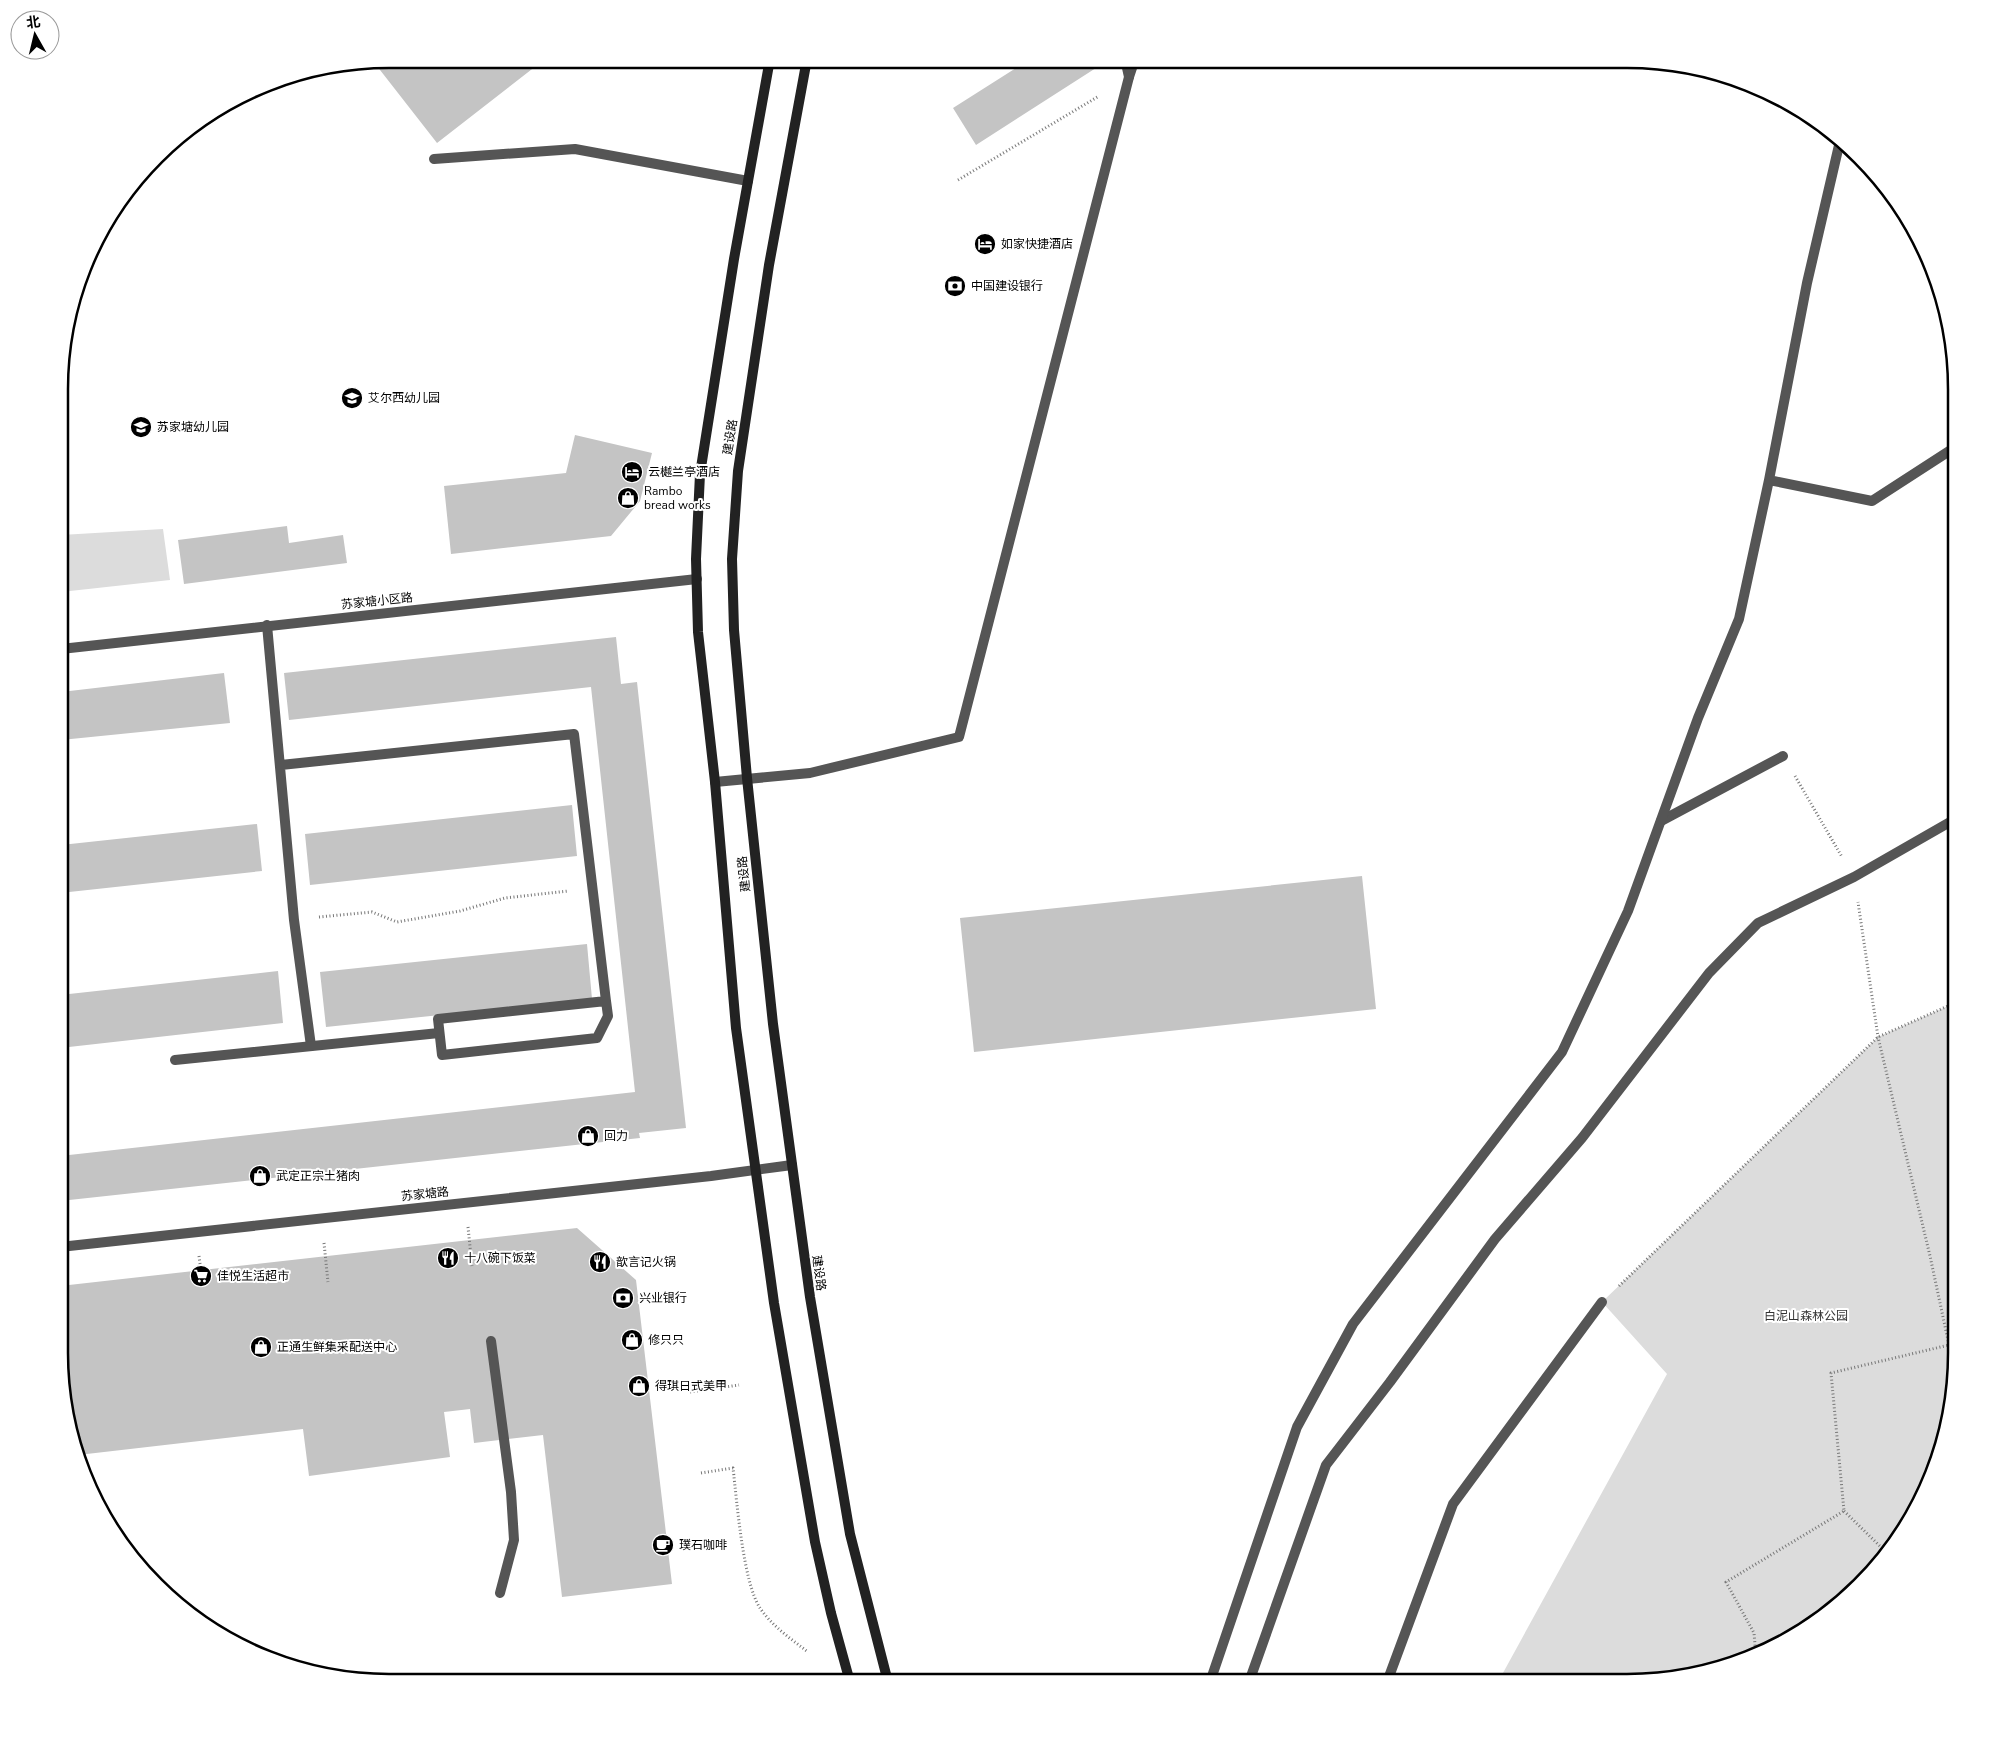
<svg xmlns="http://www.w3.org/2000/svg" width="2016" height="1741" font-family="'Nunito Sans','Noto Sans SC',sans-serif">
	<style>
		.green { fill: #dcdcdc }
		.building { fill: #c4c4c4 }
		.lines { fill: none; stroke-linecap: round; stroke-linejoin: round }
		.path { stroke: #777; stroke-width: 3; stroke-dasharray: 1 2.5; stroke-linecap: butt }
		.lane { stroke: #555; stroke-width: 10 }
		.street { stroke: #555; stroke-width: 10 }
		.secondary { stroke: #222; stroke-width: 10 }
		.labels { text-anchor: middle; stroke-width: 4; stroke-linejoin: round; paint-order: stroke }
		.poi-label { font-size: 12px; fill: #000; stroke: #fff; text-anchor: start }
		.street-label { font-size: 12px; fill: #000; stroke: #fff }
		.park-label { font-size: 12px; fill: #333; stroke: #fff }
		.rim { fill: none; stroke: #000; stroke-width: 2.5 }
	</style>
	<rect width="100%" height="100%" fill="#fff"/>
	<path class="green" d="M163 529 170 580 61 592V535Z
		M1957 1002V1352L1951 1417 1932 1479 1901 1536 1860 1586 1810 1627 1754 1657 1649 1682H1498L1667 1374 1602 1302 1878 1037Z"/>
	<path class="building" d="M389 59H545L437 143 373 61Z
		M1030 59H1110L976 145 953 108Z
		M575 435 652 453 640 501 611 536 451 554 444 486 566 473Z
		M287 526 289 543 343 535 347 563 184 584 178 540Z
		M616 637 621 684 637 682 686 1128 639 1133 640 1138 60 1201V1156L635 1092 591 687 289 720 284 673Z
		M224 673 230 723 61 740V692Z
		M572 805 577 856 310 885 305 834Z
		M257 824 262 871 60 893 61 845Z
		M1362 876 1376 1009 974 1052 960 918Z
		M587 944 592 999 326 1027 320 972Z
		M278 971 283 1023 60 1048V995Z
		M577 1228 636 1280 672 1584 562 1597 543 1435 474 1443 470 1409 444 1412 450 1457 309 1476 303 1429 78 1455 59 1374 60 1286Z"/>
	<g class="lines">
		<path class="path" d="M958 180 1099 96
			M1795 776 1842 857
			M319 917 372 912 397 922 460 911 505 898 568 891
			M468 1227 472 1266
			M324 1243 328 1282
			M199 1256 201 1271
			M1619 1286 1878 1037 1957 1002
			M690 1392 739 1385
			M701 1473 733 1468C737 1502 743 1582 760 1608 772 1626 791 1639 808 1652
			M1844 1511 1887 1553
			M1756 1656 1754 1633 1726 1582 1844 1511 1831 1373 1949 1345 1930 1256 1878 1037 1858 902
			M816 1677 817 1682"/>
		<path class="lane" d="M1129 77 1135 59
			M434 159 575 149 748 181
			M267 625 294 920 311 1046
			M281 765 574 734 606 1001 438 1019 442 1055 597 1038 608 1016 606 1001
			M1661 821 1783 756
			M491 1341 511 1492 514 1540 500 1593
			M1249 1682 1326 1465 1390 1382 1495 1239 1582 1138 1709 973 1758 923 1854 877 1957 818
			M1387 1682 1453 1504 1602 1302"/>
		<path class="street" d="M1769 480 1872 501 1957 446
			M61 649 697 579
			M715 782 810 773 959 737 1129 77 1125 59
			M175 1060 439 1033
			M60 1247 711 1176 792 1165
			M1210 1682 1297 1427 1353 1324 1562 1052 1628 911 1698 718 1739 619 1769 480 1807 283 1840 141"/>
		<path class="secondary" d="M770 59 734 259 700 474 696 559 698 632 715 782 736 1028 774 1303 815 1542 831 1613 850 1682
			M807 59 769 265 738 471 732 559 734 630 747 778 773 1024 810 1297 850 1534 888 1682"/>
	</g>
	<defs>
		<g id="hotel-disc" transform="scale(1.125)"><circle r="9.5" fill="#000" stroke="#fff"/><path d="M-6-4.5h1.5V1H6V5H4.5V3h-9V5H-6ZM-4 0a1.8 1.8 0 1 1 3.6 0ZM.5 0V-2.5h3Q6-2.5 6 0Z" fill="#fff"/></g>
		<g id="bank-disc" transform="scale(1.125)"><circle r="9.5" fill="#000" stroke="#fff"/><path d="M-6-4H6V4H-6ZM0-2.3a2.3 2.3 0 1 0 0 4.6a2.3 2.3 0 1 0 0-4.6Z" fill="#fff"/></g>
		<g id="school-disc" transform="scale(1.125)"><circle r="9.5" fill="#000" stroke="#fff"/><path d="M0-5L7-2L0 1L-7-2ZM-4 1L0 2.5L4 1V4Q0 6-4 4Z" fill="#fff"/></g>
		<g id="shop-disc" transform="scale(1.125)"><circle r="9.5" fill="#000" stroke="#fff"/><path d="M-5-2.5h2.3a2.7 3.5 0 0 1 5.4 0H5L5.5 6h-11ZM-1.5-2.5h3a1.5 2.3 0 0 0-3 0Z" fill="#fff"/></g>
		<g id="restaurant-disc" transform="scale(1.125)"><circle r="9.5" fill="#000" stroke="#fff"/><path d="M-5-6h1v4h1v-4h1v4h1v-4h1v5L-1.5 .5V6h-2V.5L-5-1ZM5-6V6H3V1.5H1.5Q1.5-4 5-6Z" fill="#fff"/></g>
		<g id="supermarket-disc" transform="scale(1.125)"><circle r="9.5" fill="#000" stroke="#fff"/><path d="M-6-5.5h2.5l.6 2H6L4.5 2H-2.5L-4.4-4H-6ZM-1.5 3.2a1.3 1.3 0 1 0 .1 0ZM3 3.2a1.3 1.3 0 1 0 .1 0Z" fill="#fff"/></g>
		<g id="cafe-disc" transform="scale(1.125)"><circle r="9.5" fill="#000" stroke="#fff"/><path d="M-5.5-4.5H6V0H3Q3 3.5 0 3.5H-2.5Q-5.5 3.5-5.5 0ZM3-3.2v2h1.7v-2ZM-6 4.5H4V6H-6Z" fill="#fff"/></g>
	</defs>
	<g fill-rule="evenodd">
		<use href="#hotel-disc" x="985" y="244"/>
		<use href="#bank-disc" x="955" y="286"/>
		<use href="#school-disc" x="352" y="398"/>
		<use href="#school-disc" x="141" y="427"/>
		<use href="#hotel-disc" x="632" y="472"/>
		<use href="#shop-disc" x="628" y="498"/>
		<use href="#shop-disc" x="588" y="1136"/>
		<use href="#shop-disc" x="260" y="1176"/>
		<use href="#restaurant-disc" x="448" y="1258"/>
		<use href="#restaurant-disc" x="600" y="1262"/>
		<use href="#supermarket-disc" x="201" y="1276"/>
		<use href="#bank-disc" x="623" y="1298"/>
		<use href="#shop-disc" x="632" y="1340"/>
		<use href="#shop-disc" x="261" y="1347"/>
		<use href="#shop-disc" x="639" y="1386"/>
		<use href="#cafe-disc" x="663" y="1545"/>
	</g>
	<g class="labels">
		<g class="poi-label">
			<text x="1001" y="248">如家快捷酒店</text>
			<text x="971" y="290">中国建设银行</text>
			<text x="368" y="402">艾尔西幼儿园</text>
			<text x="157" y="431">苏家塘幼儿园</text>
			<text x="648" y="476">云樾兰亭酒店</text>
			<text x="644" y="495">Rambo<tspan x="644" dy="14">bread works</tspan></text>
			<text x="604" y="1140">回力</text>
			<text x="276" y="1180">武定正宗土猪肉</text>
			<text x="464" y="1262">十八碗下饭菜</text>
			<text x="616" y="1266">歆言记火锅</text>
			<text x="217" y="1280">佳悦生活超市</text>
			<text x="639" y="1302">兴业银行</text>
			<text x="648" y="1344">修只只</text>
			<text x="277" y="1351">正通生鲜集采配送中心</text>
			<text x="655" y="1390">得琪日式美甲</text>
			<text x="679" y="1549">璞石咖啡</text>
		</g>
		<g class="street-label">
			<text transform="translate(730 437) rotate(-81)" y="4">建设路</text>
			<text transform="translate(377 601) rotate(-6)" y="4">苏家塘小区路</text>
			<text transform="translate(744 874) rotate(-96)" y="4">建设路</text>
			<text transform="translate(425 1194) rotate(-6)" y="4">苏家塘路</text>
			<text transform="translate(819 1273) rotate(82)" y="4">建设路</text>
		</g>
		<g class="park-label">
			<text x="1806" y="1320">白泥山森林公园</text>
		</g>
	</g>
	<path d="M0 0H2016V1741H0ZM389 68H1627A321 321 0 0 1 1948 389V1353A321 321 0 0 1 1627 1674H389A321 321 0 0 1 68 1353V389A321 321 0 0 1 389 68Z" fill="#fff" fill-rule="evenodd"/>
	<path class="rim" d="M389 68H1627A321 321 0 0 1 1948 389V1353A321 321 0 0 1 1627 1674H389A321 321 0 0 1 68 1353V389A321 321 0 0 1 389 68Z"/>
	<g transform="translate(35 35) rotate(352)"><circle r="24" fill="#ffffff" stroke="#999999"/>
	<path d="M0-4L9 19L0 12L-9 19Z" fill="#000000"/>
	<text y="-8" font-size="14" font-weight="bold" text-anchor="middle" fill="#000000">北</text>
	</g>
</svg>
